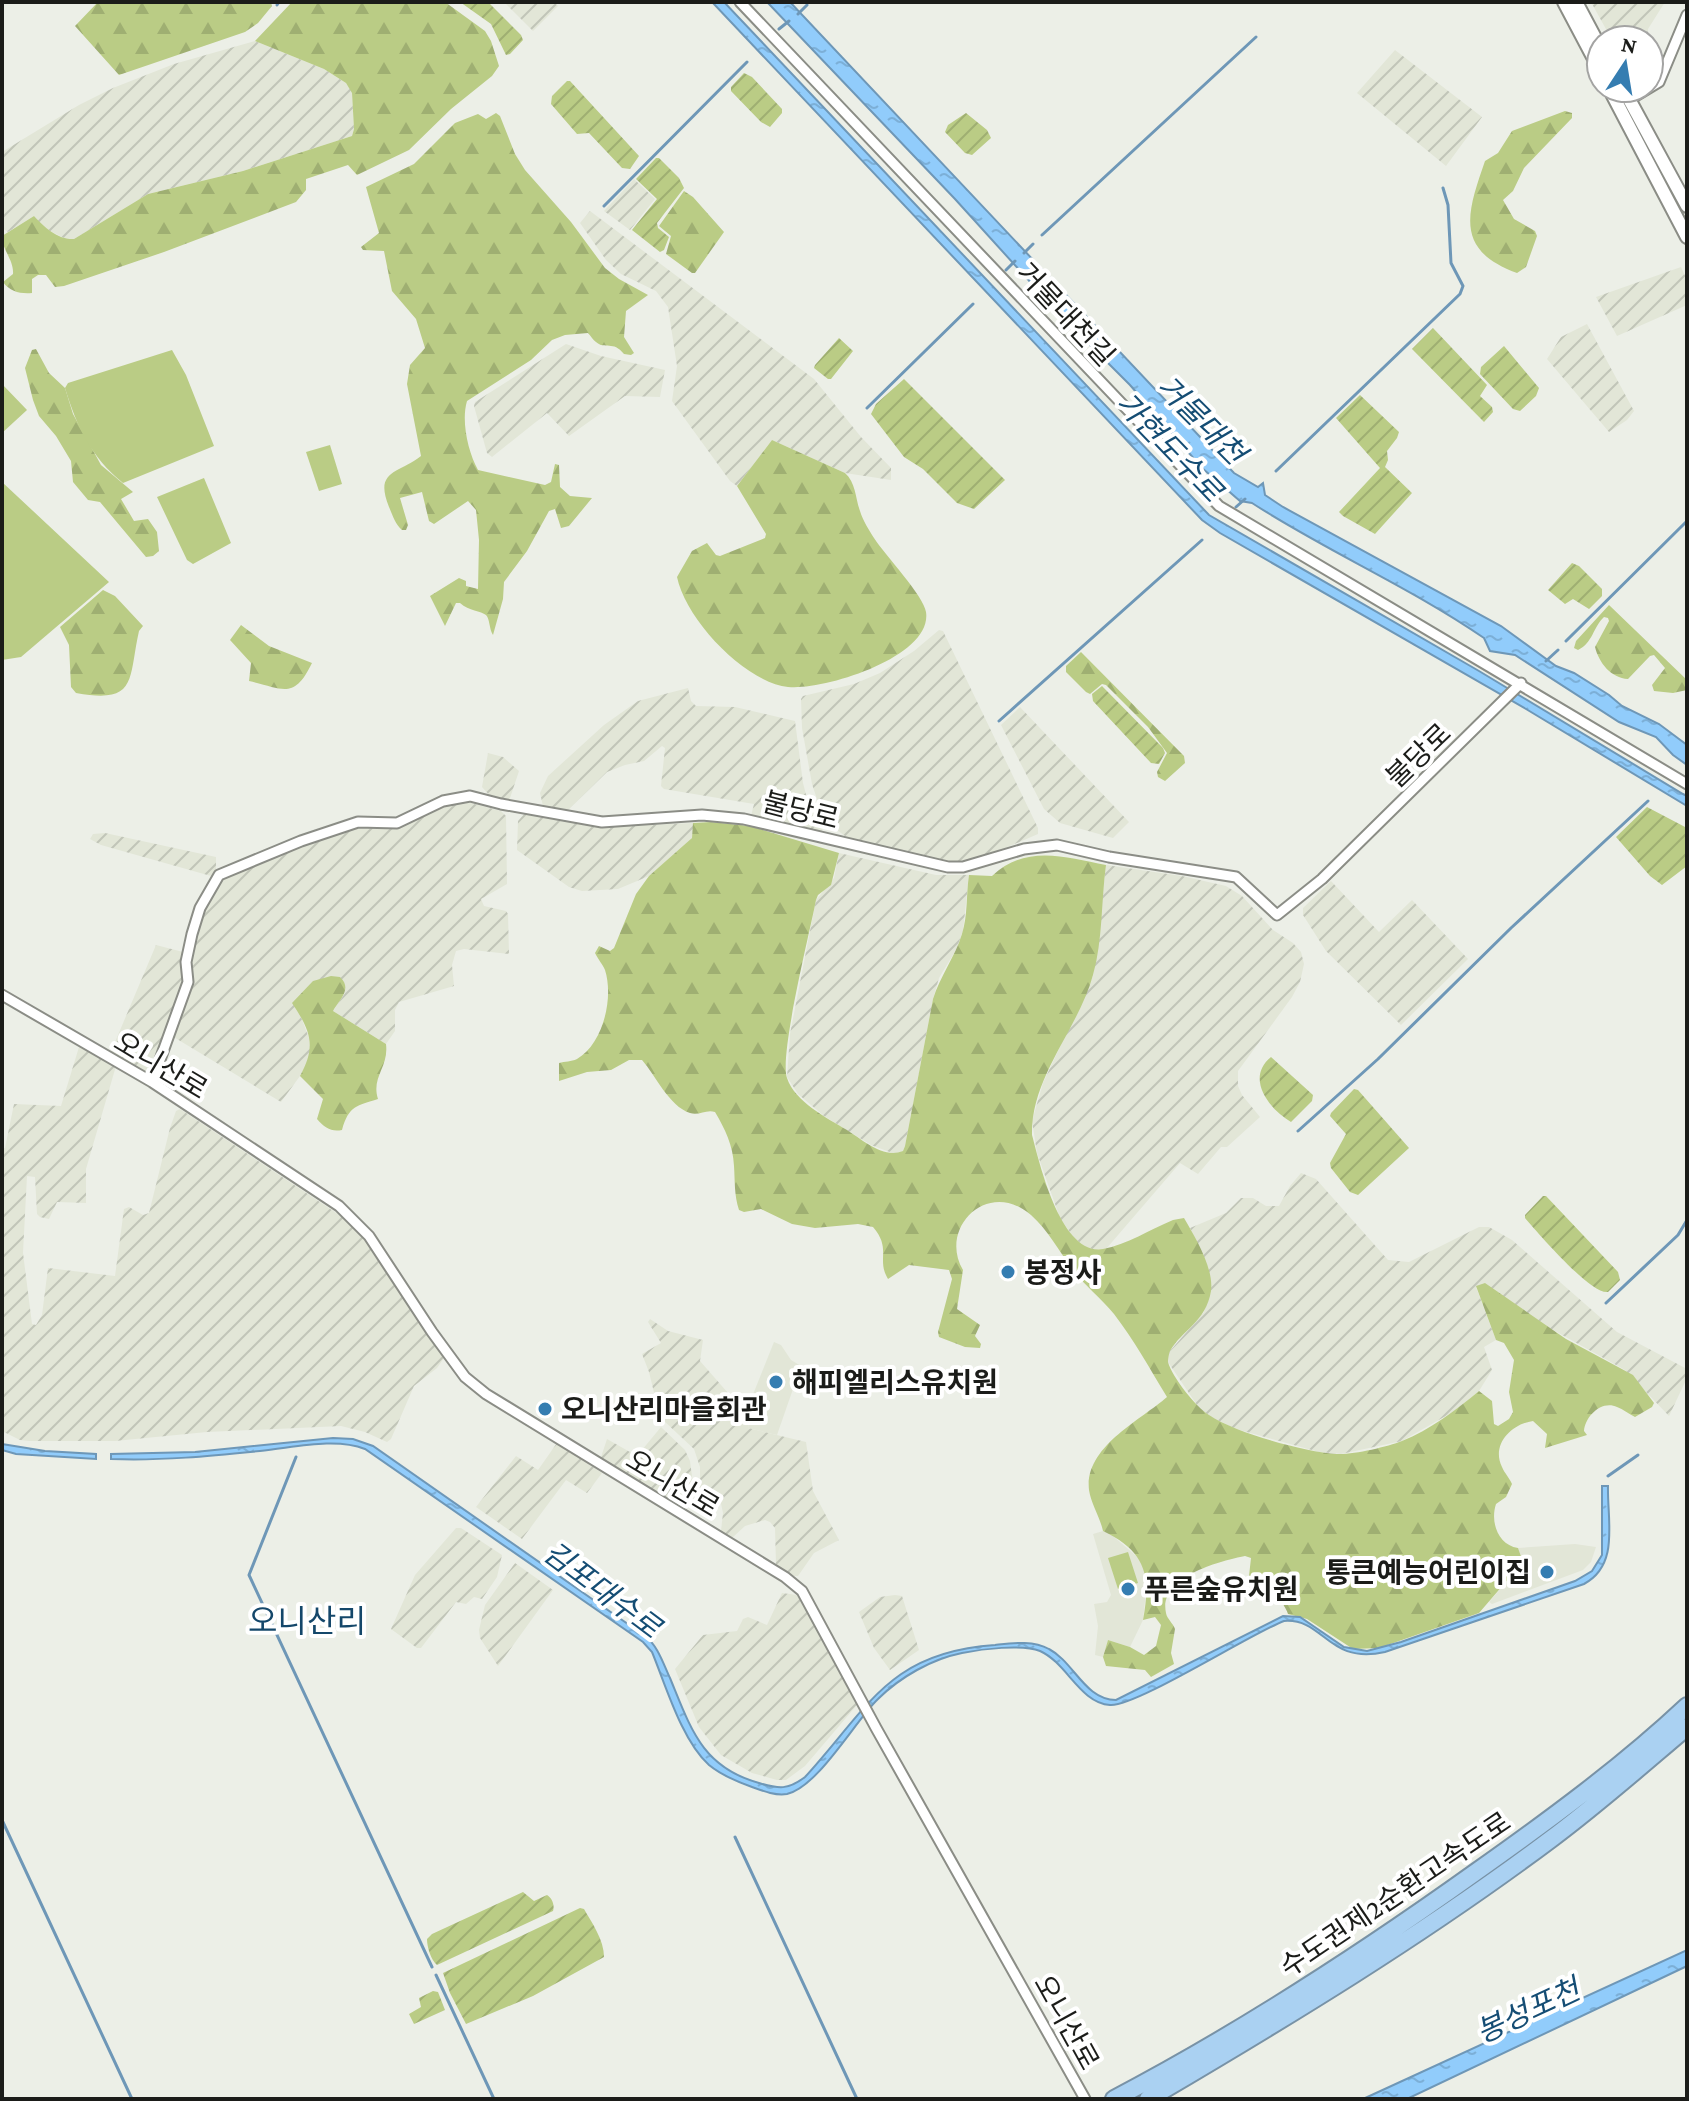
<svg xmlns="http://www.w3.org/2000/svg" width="1689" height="2101" font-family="'Crimson Pro','Noto Sans KR',serif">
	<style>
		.built { fill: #e2e6d7 }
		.industrial { fill: url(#industrial-furrows) }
		.forest { fill: url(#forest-firs) }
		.garden { fill: url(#garden-furrows) }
		.pitch { fill: #bacc85 }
		.water { fill: url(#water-ripples); stroke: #6e97b7; stroke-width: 2 }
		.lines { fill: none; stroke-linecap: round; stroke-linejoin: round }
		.stream { stroke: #6e97b7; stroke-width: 3 }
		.minor-casing { stroke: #8b8d86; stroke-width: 13 }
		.secondary-casing { stroke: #8b8d86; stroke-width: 16 }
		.motorway-casing { stroke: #7892a6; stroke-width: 20 }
		.minor { stroke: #fff; stroke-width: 9 }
		.secondary { stroke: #fff; stroke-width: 12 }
		.motorway { stroke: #aad1f2; stroke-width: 16 }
		.poi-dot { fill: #357db1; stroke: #fff; stroke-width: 3 }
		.labels { text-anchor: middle; stroke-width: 8; stroke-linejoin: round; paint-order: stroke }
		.street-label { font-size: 28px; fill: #1b1c19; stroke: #fff }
		.poi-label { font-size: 28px; font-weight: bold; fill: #1b1c19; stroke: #fff; text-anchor: start }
		.water-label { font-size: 30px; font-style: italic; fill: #154d74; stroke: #fff }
		.quarter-label { font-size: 32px; fill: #14476a; stroke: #fff }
	</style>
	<defs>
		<pattern id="industrial-furrows" width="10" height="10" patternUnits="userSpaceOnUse" patternTransform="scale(2)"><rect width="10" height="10" fill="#e2e6d7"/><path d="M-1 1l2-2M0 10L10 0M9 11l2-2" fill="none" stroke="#c1c5b8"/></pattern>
		<pattern id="forest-firs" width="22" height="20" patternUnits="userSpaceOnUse" patternTransform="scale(2)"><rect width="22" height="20" fill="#bacc85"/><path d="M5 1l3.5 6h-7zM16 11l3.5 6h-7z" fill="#9faf72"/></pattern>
		<pattern id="garden-furrows" width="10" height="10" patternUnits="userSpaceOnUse" patternTransform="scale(2)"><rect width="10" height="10" fill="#bacc85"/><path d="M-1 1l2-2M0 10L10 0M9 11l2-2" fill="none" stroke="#9faf72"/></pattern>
		<pattern id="water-ripples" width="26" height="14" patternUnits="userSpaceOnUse" patternTransform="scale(2)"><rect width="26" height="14" fill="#91ccfb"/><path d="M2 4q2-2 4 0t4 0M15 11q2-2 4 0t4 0" fill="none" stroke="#7cafd7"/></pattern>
	</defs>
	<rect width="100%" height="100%" fill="#ecefe7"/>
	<path class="built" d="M774 1342 781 1345 791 1360 801 1366 777 1435 748 1428 753 1407 750 1402Z
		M1103 1531 1113 1536 1141 1560 1147 1583 1143 1620 1130 1647 1108 1640 1103 1657 1095 1655 1098 1626 1094 1604 1107 1602 1111 1595 1093 1534Z
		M1575 1544 1596 1547 1591 1562 1583 1570 1492 1604 1489 1602 1523 1563 1518 1548Z"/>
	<path class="industrial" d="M504 2H554L558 6 533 31Z
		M1591 2H1665L1648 29 1646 40H1612Z
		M255 41 324 69 346 83 352 92 354 129 352 136 243 171 148 194 74 239 68 240 44 228 34 216 8 232 2 228V152L79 105 113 88 174 64Z
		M1395 50 1482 117 1446 166 1357 93Z
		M634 179 655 199 630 230 604 211Z
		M590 211 814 379 861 437 891 468V480L845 473 772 440 737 486 730 481 672 401 677 366 668 307 656 291 621 274 606 260 580 223Z
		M1681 267 1687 280V305L1617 336 1596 297Z
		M1587 324 1634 411 1627 420 1609 432 1547 359 1561 337Z
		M566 344 601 356 665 370 660 397 625 396 569 436 547 413 492 457 487 453 474 406 475 402Z
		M939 630 943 631 1038 828V834L989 855 955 862H941L849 839 833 827 818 802 812 784 802 728 801 699 803 696 854 684 880 673 914 651Z
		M688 688 691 701 696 706 735 707 795 721 803 783 809 806 823 828 821 833 751 816 754 804 664 789 661 786 665 748 662 746 644 761 625 765 607 772 567 811 548 810 543 806 540 793 548 776 604 725 638 701Z
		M1020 707 1129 822 1113 838 1060 823 1044 809 1001 725Z
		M488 753 503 757 519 771 509 801 490 796 482 787Z
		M467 802 501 811 506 816 507 884 481 899 484 906 506 911 508 914 509 954 464 949 456 951 452 965 454 986 399 1002 395 1010V1031L386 1044 333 1011 345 993 301 1017 309 1038 311 1055 300 1076 281 1102 172 1036 201 914 221 878 269 858 353 829 399 827 439 808Z
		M524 814 597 827 693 823V831L692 838 685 846 649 876 618 889 582 891 569 887 517 850 518 821Z
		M105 833 216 857V870L211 876 101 845 90 839 93 834Z
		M839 853 936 875H969L963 931 956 950 939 978 933 999 905 1146 903 1151 895 1154 871 1145 824 1116 798 1094 787 1077 790 1034 816 900 834 878Z
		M1106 865 1182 876 1226 886 1242 896 1273 930 1293 943 1301 952 1304 964 1300 982 1292 997 1238 1071V1086L1242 1095 1260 1117 1227 1147H1221L1198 1174 1180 1163 1106 1249 1095 1250 1084 1246 1074 1238 1060 1218 1037 1153 1032 1121 1043 1083 1093 976Z
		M1331 881 1379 932 1412 900 1468 959 1401 1025 1326 951 1303 915V908Z
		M156 945 183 952 184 979 152 1071 147 1072 110 1054Z
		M79 1047 116 1066 86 1169V1203L57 1202 49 1219 40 1217 37 1214 35 1177 27 1176 23 1253 32 1324 36 1325 42 1315 48 1268 115 1276 124 1209 129 1207 143 1215 149 1213 170 1128 176 1111 180 1109 350 1222 380 1260 444 1358 437 1368 414 1386 391 1439 387 1442 365 1432 341 1426 207 1432 115 1441H29L20 1440 2 1431V1149L5 1148 14 1104 61 1106Z
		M1301 1173 1316 1179 1388 1260 1409 1262 1479 1227H1489L1512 1240 1617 1332 1687 1369V1378L1669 1416 1625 1370 1476 1287 1496 1340 1484 1347 1492 1370 1479 1391 1458 1409 1402 1441 1341 1454 1319 1452 1236 1429 1211 1417 1199 1408 1168 1362 1169 1352 1204 1312 1211 1283 1203 1255 1190 1228 1226 1213 1241 1198H1253L1266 1206H1279L1290 1186Z
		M650 1319 668 1331 703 1340 700 1361 728 1393 750 1402 754 1407 748 1428 806 1442 813 1491 839 1540 814 1553 798 1576H792L776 1564 775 1528 770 1522 765 1520 745 1526 732 1538 721 1531 723 1513 720 1499 700 1492V1467L694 1449 663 1420 658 1409 649 1372 642 1354 661 1343 648 1322Z
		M661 1427 685 1450 690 1461 693 1484 686 1511 600 1460 607 1439 637 1456Z
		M557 1443 602 1473 587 1493 566 1480 522 1539 476 1507 516 1456 538 1470Z
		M456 1528H461L502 1555 497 1577 482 1599 474 1597 466 1604 456 1602 421 1648H417L391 1629 415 1575Z
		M515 1563 553 1590 498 1666 480 1638 479 1630 485 1605Z
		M782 1593 797 1595 850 1686 857 1705 805 1766 786 1780H777L752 1773 721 1755 699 1727 675 1669 703 1635 737 1631 743 1619 748 1617 767 1625Z
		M895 1595 902 1596 919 1650 890 1670 874 1648 859 1612 880 1597Z"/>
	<path class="forest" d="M98 2H271L272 6 258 23 245 32 119 75 75 26Z
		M292 2H445L485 31 491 41 499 66 492 76 451 109 409 150 357 175 348 165 306 179V190L296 202 164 252 64 286 55 287 46 275H38L32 279V293C21 294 10 292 3 282L13 274C14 260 2 250 2 236L34 216C44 227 58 240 74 239L148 194 243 171 352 136 354 129 352 93 346 83 324 69 255 41Z
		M1565 111 1572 113V118L1524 168 1513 191 1503 200 1514 219 1535 231 1537 236 1526 267 1517 273C1454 250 1467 213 1485 161L1498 153 1512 131Z
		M496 113 500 116 515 154 525 170 571 222 605 268 619 279 648 295 626 311 624 337 634 353 631 355 624 354C613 340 605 350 596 342 593 340 591 336 588 333L565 335 552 340 531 360 467 401C461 421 468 452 478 470L545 485 551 482 555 464 559 465 560 487 570 496 592 498 569 526 561 528 555 509 549 511 527 551 504 582 503 599 493 635C489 629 490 619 486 615 481 611 469 611 460 603H456L445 626 430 596 459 578 466 581V586L478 589 479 540 476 510 468 501 434 524 429 521 422 492 400 498 408 525 406 530H402C395 524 393 516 389 507 374 470 398 474 421 456L407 384 410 365 425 348 416 319 392 291 384 251 363 250 361 247 379 233 366 187 414 164 455 123 478 114 486 119Z
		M684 191 693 197 724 232 695 273H692L666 254 671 236 659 226Z
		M36 349 49 373 65 388 73 414 101 465 133 492 121 499 134 521 148 519 157 532 159 551 153 556 146 557 100 502 88 500 73 482 71 461 56 436 39 416 33 400 25 368 32 350Z
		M772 440 845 473C856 483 855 497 860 511 863 521 869 530 874 538 885 555 924 596 926 612 933 657 823 691 788 687 745 682 686 620 677 577L692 551 707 543 716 555 720 556 765 538 766 534 737 486Z
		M103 590 115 596 143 626 139 631C128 680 138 704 76 693L71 687 69 645 60 627Z
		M1609 605 1687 680V690L1673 693 1654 691 1652 685 1665 668 1654 655 1650 656 1628 679C1611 678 1599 663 1595 647L1609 621 1608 618 1604 617C1593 627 1593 643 1578 650L1574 648 1576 641Z
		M241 625 269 646 312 663C294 700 284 689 249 681L251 663 230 640Z
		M1081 652 1184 756 1185 763 1165 781 1158 777 1157 772 1167 753 1148 727 1106 685 1102 684 1090 694 1086 692 1066 672V666Z
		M711 822 750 826 839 853 831 885 818 895 816 900C810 932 779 1055 787 1078 795 1102 827 1118 847 1130 863 1140 883 1159 903 1151L905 1146 933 999C940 976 955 957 962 934 968 915 966 895 969 875L992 876C1026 844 1065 857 1106 865 1101 901 1103 940 1093 975 1078 1030 1031 1076 1032 1135 1040 1165 1061 1256 1103 1249 1126 1245 1151 1229 1173 1220L1184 1218C1195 1237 1214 1268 1211 1291 1206 1322 1182 1330 1170 1351 1169 1353 1168 1360 1168 1362 1172 1377 1196 1407 1209 1415 1236 1433 1304 1452 1337 1454 1352 1455 1387 1447 1402 1441 1430 1430 1456 1410 1479 1391L1492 1401 1494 1424 1498 1426 1509 1419 1513 1412 1509 1392 1514 1360 1504 1343 1496 1340 1476 1286 1485 1283 1566 1339 1633 1375 1654 1403 1652 1407 1635 1417C1629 1414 1623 1409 1617 1407 1601 1400 1585 1417 1584 1431L1587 1435 1545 1448 1547 1434 1533 1421C1511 1424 1491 1445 1502 1467 1505 1474 1509 1477 1512 1484L1506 1497 1496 1504C1490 1522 1498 1545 1518 1548L1523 1562 1479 1613 1379 1648 1353 1649 1307 1619 1288 1614C1286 1607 1274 1590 1267 1587 1266 1587 1254 1589 1253 1589L1249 1576 1251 1558 1245 1556C1220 1561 1158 1577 1166 1613 1167 1619 1173 1623 1175 1629L1171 1653 1174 1664 1151 1677 1145 1670 1106 1666 1103 1657 1108 1640 1130 1647 1144 1655 1156 1646 1161 1625 1155 1617 1143 1620C1151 1577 1147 1552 1103 1531 1100 1517 1091 1504 1089 1490 1084 1447 1141 1420 1167 1397 1150 1369 1134 1340 1114 1314 1101 1298 1084 1285 1072 1269 1059 1251 1048 1230 1031 1215 988 1178 938 1228 963 1270L957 1309 980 1325 975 1336 981 1344 980 1348 965 1347 939 1337 938 1332 952 1279 949 1270 909 1265 888 1279C876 1259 892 1249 873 1227L858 1224 815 1228 792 1224 761 1209 744 1212 739 1210C734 1195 735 1181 734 1166 733 1145 725 1129 715 1112 706 1109 699 1116 690 1113 669 1106 656 1076 642 1060H629L611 1070 587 1072 559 1081V1063C565 1061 571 1062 577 1059 603 1044 614 998 605 970 603 965 598 959 595 953L599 946 610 951 614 948 636 894 649 876 692 838 693 823Z
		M331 976 340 977C353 989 339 1000 333 1011L386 1044C389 1067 371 1077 378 1099 357 1106 349 1105 342 1130 331 1132 325 1128 317 1119L323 1099 300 1076C317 1046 310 1030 292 1003L313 981Z"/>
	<path class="garden" d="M460 2H488L521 35 523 40 510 54 506 55 491 24Z
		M744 73 752 77 782 109V113L770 127 761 122 731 91V87Z
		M567 81H570L639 156 630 169 622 168 589 133 577 134 551 104 552 96Z
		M966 113 987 130 991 138 972 155 965 153 945 132 948 125Z
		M656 158H659L679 178 684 188 657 223 658 228 669 237 664 250 660 252 632 230 657 199 636 179Z
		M1433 328 1487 385 1480 396 1492 407 1493 412 1484 422 1412 349Z
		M839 338 853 351 831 379H828L814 368 815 365Z
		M1504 346 1539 388 1536 396 1520 411 1513 409 1480 374 1481 367Z
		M904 379 1005 480 974 509 957 503 923 469 904 457 871 414 876 404Z
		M1360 395 1399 432 1397 438 1387 451 1388 460 1385 467 1412 493 1375 534 1343 516 1339 512 1380 468 1336 418Z
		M1572 563 1579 566 1602 589V596L1589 609 1573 599 1565 604 1548 590Z
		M1102 686 1163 748 1165 753 1159 764 1151 763 1093 701 1092 694Z
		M1647 807 1687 828V866L1662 885 1650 876 1616 837Z
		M1271 1057 1313 1095 1312 1101 1291 1122C1269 1109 1245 1078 1271 1057Z
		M1354 1089 1358 1090 1409 1148 1358 1195 1350 1192 1331 1168 1330 1163 1346 1134 1330 1116 1331 1113Z
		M1543 1196H1546L1618 1272 1620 1280 1608 1292C1591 1295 1538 1233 1525 1218V1215Z
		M523 1892 534 1901 547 1895C552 1898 555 1905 553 1911L437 1965C431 1960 427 1947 427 1939L432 1934Z
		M580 1908 584 1909C592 1923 604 1940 604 1957L533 1996 466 2024 450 1993 443 1973Z
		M433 1991 438 1992 445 2010 414 2024 409 2014 421 2007 419 1998Z"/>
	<path class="pitch" d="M172 350 186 375 214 446 123 483C91 457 77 427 65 388L68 383Z
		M2 384 27 410 2 433Z
		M330 445 342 484 319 491 306 452Z
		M204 478 231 543 193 564 187 560 157 497Z
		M2 482 109 582 21 657 2 660Z
		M1128 1552 1138 1583 1118 1589 1108 1558Z"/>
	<path class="water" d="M712 2H724L1209 515 1479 671 1683 794 1687 796V806L1526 709 1220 533 1202 520Z
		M767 2H790L1234 473 1258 487 1263 483 1265 495 1283 507 1501 626 1556 666 1574 673 1609 695 1622 706 1659 724 1687 745V765L1673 755 1656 737 1619 722 1515 655 1490 651 1484 638C1410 587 1328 552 1252 503L1240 501 1202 468 1130 385 1061 316 955 199Z
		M333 1438 353 1439 373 1446 645 1636C658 1646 663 1663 670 1678 691 1729 702 1767 759 1783 779 1789 788 1790 805 1777 869 1707 889 1652 995 1645 1013 1643 1033 1640 1049 1649 1074 1662 1085 1700 1116 1700L1283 1616 1300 1617 1344 1647 1367 1651 1401 1642 1575 1581 1592 1571 1602 1555V1486H1608C1607 1520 1620 1565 1584 1584L1385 1652C1327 1665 1325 1618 1284 1621 1250 1634 1136 1707 1110 1705 1080 1703 1067 1663 1040 1651 1022 1644 982 1649 962 1653 932 1659 900 1677 878 1699 855 1721 818 1787 787 1794 776 1796 763 1791 752 1787 738 1782 721 1775 709 1765 682 1741 666 1686 652 1652L643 1642 365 1449C334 1437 293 1448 260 1451 211 1456 161 1461 111 1459V1454L195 1452Z
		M2 1444 45 1451 96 1454V1459L16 1454 2 1450Z
		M1687 1950V1966L1407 2099H1363Z"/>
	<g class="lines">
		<path class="stream" d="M277 5 279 2
			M798 14 807 5
			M779 29 789 21
			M604 206 747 62
			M1042 235 1256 37
			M1024 253 1033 244
			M1006 270 1015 261
			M867 408 973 304
			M1276 471 1460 294 1463 286 1451 263 1448 205 1443 188
			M1236 507 1245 499
			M1566 641 1687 521
			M1546 661 1558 650
			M999 721 1202 540
			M1298 1131 1378 1059 1511 928 1648 801
			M1606 1303 1678 1235 1687 1220
			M296 1457 249 1575 432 1967
			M1608 1476 1638 1455
			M2 1820 132 2099
			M735 1837 857 2099
			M436 1975 494 2099"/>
		<g class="minor-casing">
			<path id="minor" d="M740 2 1219 506 1687 784
				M1649 88 1659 82 1687 15
				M1629 100 1649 88
				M2 995 152 1082 339 1206 369 1236 432 1332 465 1377 486 1394 785 1577 802 1591 876 1728 1085 2099
				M152 1082 188 982 186 962 192 934 200 908 219 875 301 841 358 822 397 823 443 801 470 796 501 804 602 822 702 815 744 819 948 867H963L1024 849 1057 845 1109 857 1236 877 1277 915 1322 879 1521 683"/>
		</g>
		<g class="secondary-casing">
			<path id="secondary" d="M1564 2 1601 72
				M1576 2 1601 49
				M1609 88 1687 237
				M1623 88 1687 206"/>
		</g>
		<g class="motorway-casing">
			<path id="motorway" d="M1114 2099C1240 2033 1360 1955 1476 1872 1548 1821 1622 1767 1687 1706
				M1148 2099C1286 2018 1423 1935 1551 1839 1598 1804 1642 1765 1687 1727"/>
		</g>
		<use href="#minor" class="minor"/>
		<use href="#secondary" class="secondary"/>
		<use href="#motorway" class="motorway"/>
	</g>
	<g class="poi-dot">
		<circle cx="1008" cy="1272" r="8"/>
		<circle cx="776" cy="1382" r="8"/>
		<circle cx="545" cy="1409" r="8"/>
		<circle cx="1547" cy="1572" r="8"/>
		<circle cx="1128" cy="1589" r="8"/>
	</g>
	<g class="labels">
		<g class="street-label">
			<text transform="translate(1066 314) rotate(47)" y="10">거물대천길</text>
			<text transform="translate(1418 755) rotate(-44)" y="10">불당로</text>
			<text transform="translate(801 810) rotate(14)" y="10">불당로</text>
			<text transform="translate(161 1065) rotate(31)" y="10">오니산로</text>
			<text transform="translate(673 1483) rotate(31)" y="10">오니산로</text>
			<text transform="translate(1395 1894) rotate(-34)" y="10">수도권제2순환고속도로</text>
			<text transform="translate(1067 2022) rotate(61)" y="10">오니산로</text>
		</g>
		<g class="poi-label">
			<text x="1024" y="1282">봉정사</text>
			<text x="792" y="1392">해피엘리스유치원</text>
			<text x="561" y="1419">오니산리마을회관</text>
			<text x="1531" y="1582" text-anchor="end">통큰예능어린이집</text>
			<text x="1144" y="1599">푸른숲유치원</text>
		</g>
		<g class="water-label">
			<text transform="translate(1201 420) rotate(45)" y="10">거물대천</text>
			<text transform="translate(1169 447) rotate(46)" y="10">가현도수로</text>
			<text transform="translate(602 1590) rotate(37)" y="10">김포대수로</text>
			<text transform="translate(1528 2011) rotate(-25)" y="10">봉성포천</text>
		</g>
		<g class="quarter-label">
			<text x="307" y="1632">오니산리</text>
		</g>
	</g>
	<rect width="1689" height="2101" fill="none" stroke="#1b1c19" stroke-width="8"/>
	<g transform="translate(1625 64) rotate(12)"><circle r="38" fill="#ffffff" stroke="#a4a4a3" stroke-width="2"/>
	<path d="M0-6L14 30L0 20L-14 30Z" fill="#357db1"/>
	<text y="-12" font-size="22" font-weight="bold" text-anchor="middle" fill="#1b1c19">N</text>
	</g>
</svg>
